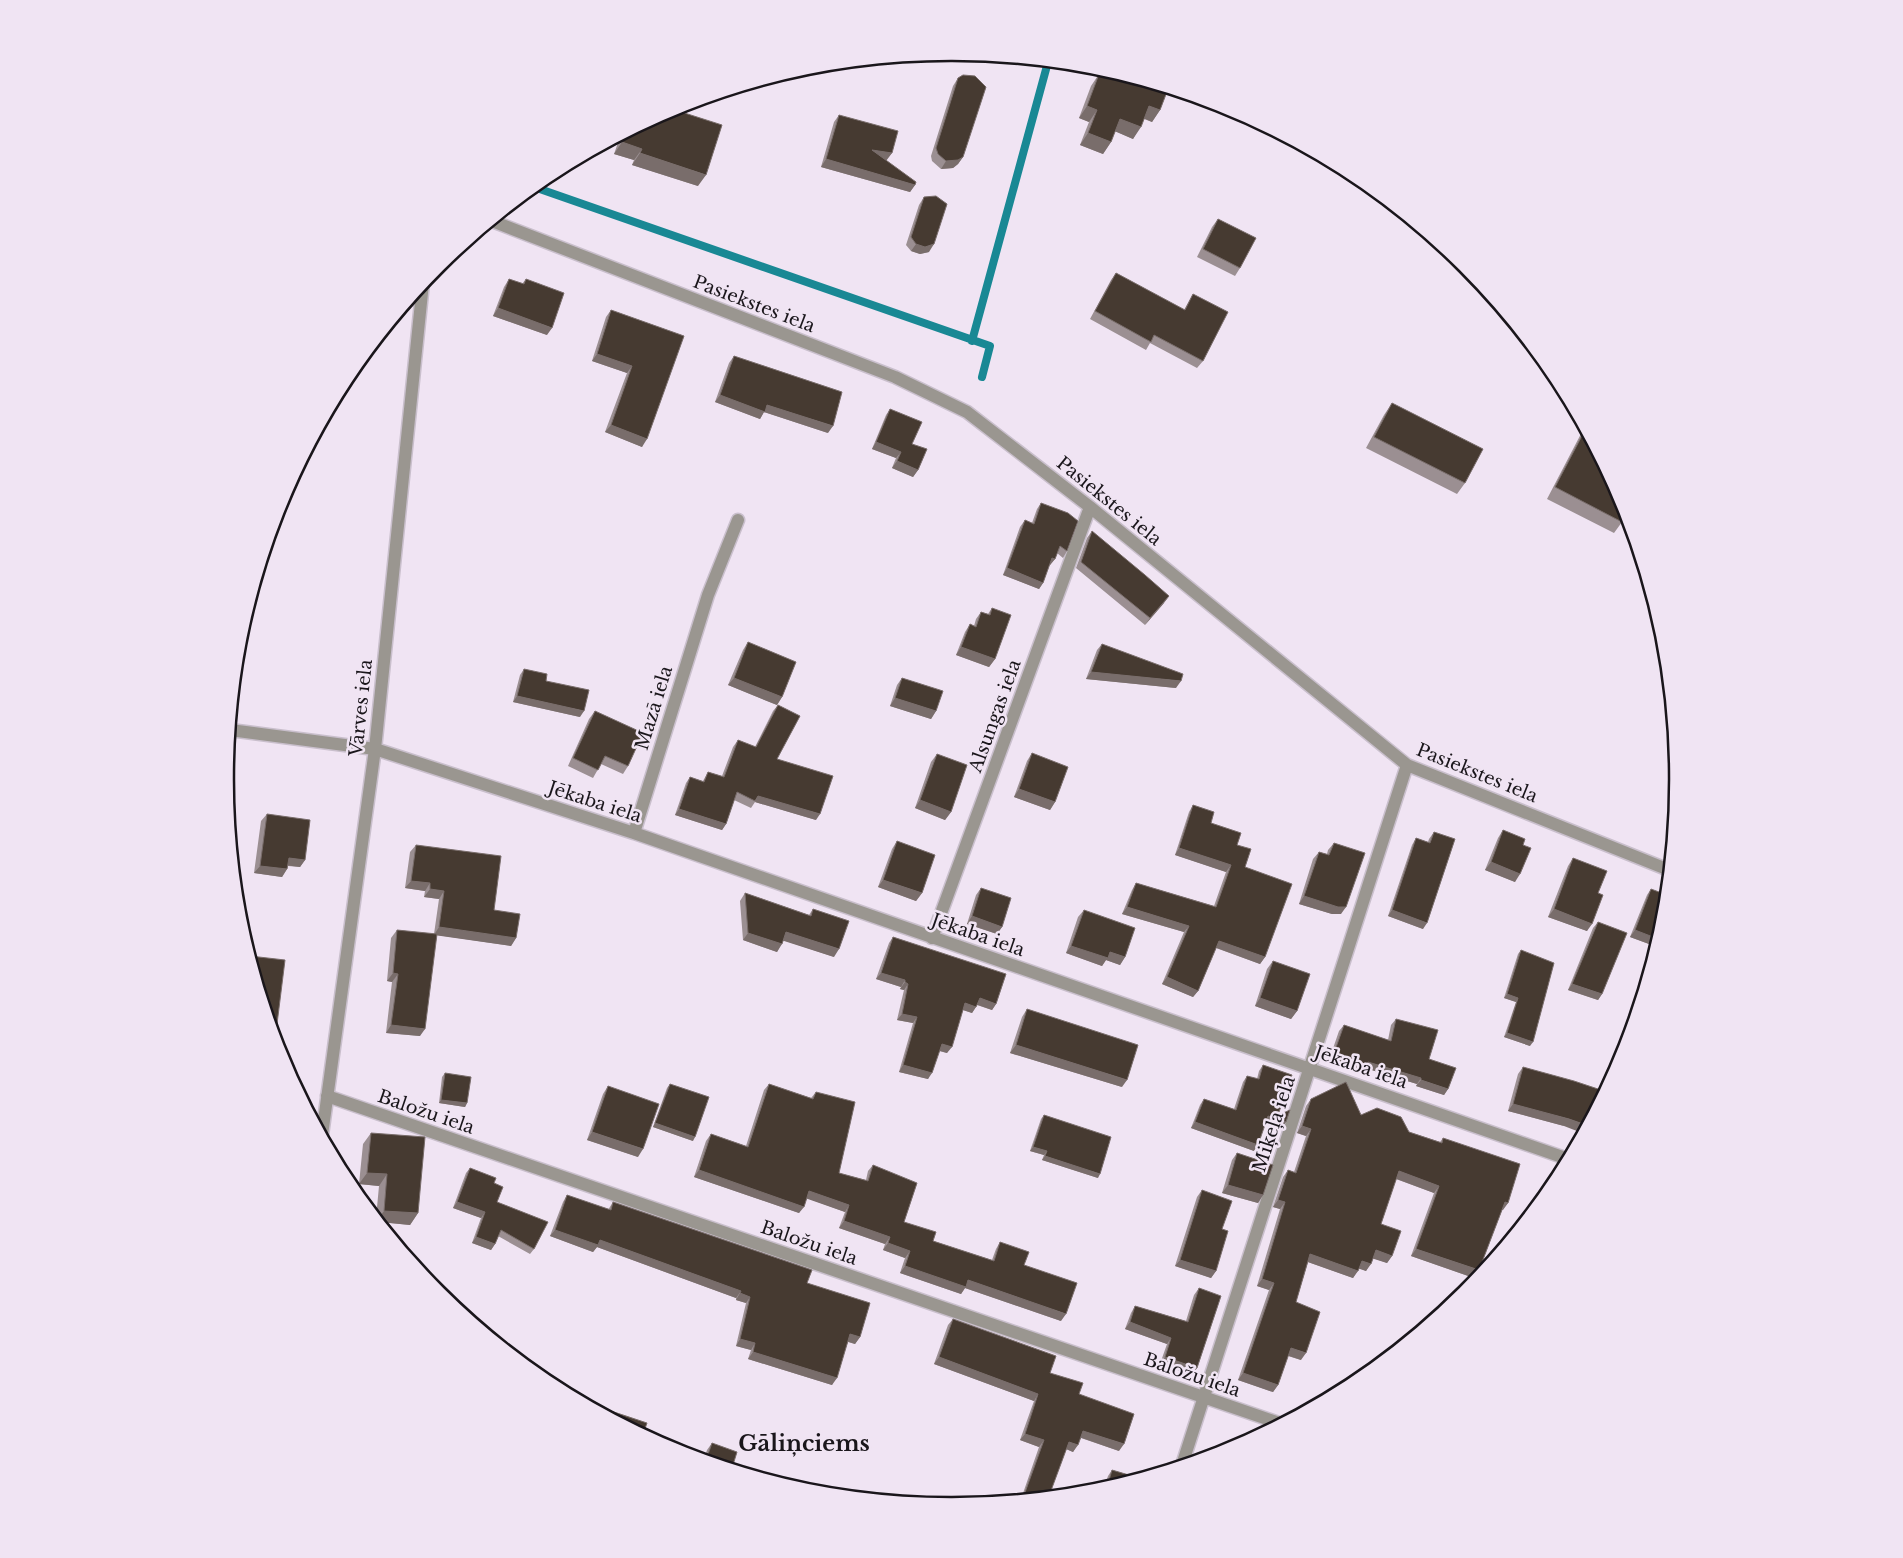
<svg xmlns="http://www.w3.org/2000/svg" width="1903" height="1558" font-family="'Libre Baskerville',serif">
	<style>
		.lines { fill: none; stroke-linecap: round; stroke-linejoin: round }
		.stream { stroke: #198894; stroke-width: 8 }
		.street-casing { stroke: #c9bfcc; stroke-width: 15 }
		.street { stroke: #9a9690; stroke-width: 12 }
		.wall { fill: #9b8f92 }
		.shaded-wall { fill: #796d6b }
		.building { fill: #463a31; stroke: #796d6b }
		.labels { text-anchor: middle; stroke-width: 5; stroke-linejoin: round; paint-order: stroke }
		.street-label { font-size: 18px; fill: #1a161b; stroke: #f0e4f3 }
		.district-label { font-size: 22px; font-weight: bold; fill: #1a161b; stroke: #f0e4f3 }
		.rim { fill: none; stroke: #1a161b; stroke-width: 2.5 }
	</style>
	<rect width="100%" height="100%" fill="#f0e4f3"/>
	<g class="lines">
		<path class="stream" d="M534 187 990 346 982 377
			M972 341 1048 62"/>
		<g class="street-casing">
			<path id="street" d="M492 221 895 377 967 412 1090 507 1407 765 1669 870
				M230 730 375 749 634 833 1568 1159
				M634 833 708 595 738 520
				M932 938 1090 507
				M327 1096 1279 1423
				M322 1135 375 749 423 283
				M1182 1465 1407 765"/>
		</g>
		<use href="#street" class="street"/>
	</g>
	<path class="wall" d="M1109 71 1168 89 1160 110 1152 122 1144 119 1133 139 1115 131 1111 142 1103 154 1080 145 1089 122 1079 118 1091 86 1099 74 1106 77Z
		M958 78 963 157 958 164 953 168 941 169 932 161 931 156 953 86Z
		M672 109 698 186 632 165 634 160 614 154 620 137Z
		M839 115 892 153 886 160 915 185 910 192 821 167 834 122Z
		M924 197 929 252 920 254 911 251 906 245 919 205Z
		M1218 219 1240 268 1235 276 1197 257 1212 227Z
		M1116 273 1184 310 1193 294 1203 361 1197 368 1150 343 1146 350 1090 319 1111 280Z
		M509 279 522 284 526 279 547 335 493 316 504 287Z
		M611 310 684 336 642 447 605 432 627 373 592 361 606 317Z
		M734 356 828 433 764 412 760 419 715 402 729 363Z
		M1392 403 1465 483 1457 494 1366 448 1384 415Z
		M890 409 912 444 918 470 913 477 892 468 896 458 872 449 886 415Z
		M1584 428 1623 501 1622 522 1614 533 1547 499Z
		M1041 503 1067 551 1063 558 1057 553 1055 559 1050 565H1049L1043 583 1039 589 1003 575 1020 527 1025 520 1032 523 1037 509Z
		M1092 531 1164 603 1145 625 1076 568 1087 538Z
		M992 608 995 659 989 667 956 655 965 632 970 624 974 626 976 619 981 612 988 614Z
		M748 642 782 697 777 705 728 685 743 650Z
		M1102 644 1176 688 1086 679 1097 650Z
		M524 669 546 681 580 717 513 702 520 675Z
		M902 678 936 711 931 719 890 706 897 685Z
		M778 705 777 759 816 820 755 802 751 808 734 800 726 824 722 830 675 815 686 783 690 777 703 781 708 772 722 776 733 747 738 740 755 747 773 711Z
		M595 711 628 766 623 774 601 764 593 778 568 766 589 719Z
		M1032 753 1055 802 1050 810 1014 797 1027 761Z
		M937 754 951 812 945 820 915 808 931 762Z
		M1193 805 1211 823 1237 845 1245 867 1265 957 1260 964 1216 948 1198 991 1193 997 1162 984 1184 932 1122 914 1132 890 1136 883 1214 906 1226 872 1175 855 1189 812Z
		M267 814 305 860 300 867 288 866 287 869 282 877 254 873 261 821Z
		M1503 830 1523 845 1515 882 1485 870 1498 838Z
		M1434 832 1423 929 1388 916 1412 845 1416 838 1428 842 1429 839Z
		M897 841 922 893 916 901 878 887 892 849Z
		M1334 843 1341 914H1332L1299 904 1313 859 1319 852 1327 854 1328 850Z
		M416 845 494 910 516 938 511 946 437 935 420 1036 386 1033 392 982 387 981 391 938 397 930 434 934 439 899 424 897 425 891 405 888 410 852Z
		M1573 858 1598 893 1587 931 1548 917 1568 866Z
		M981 888 1002 927 997 934 967 924 976 895Z
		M1651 889 1657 940 1649 944 1630 937 1647 895Z
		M745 893 809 915 813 909 834 957 783 940 777 952 743 940 740 901Z
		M1084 910 1125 957 1120 965 1106 960 1102 966 1066 953 1078 917Z
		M1598 922 1602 994 1598 1000 1568 990 1593 928Z
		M893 937 996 1004 992 1010 977 1005 972 1013 963 1010 947 1053 939 1051 928 1079 899 1072 913 1023 897 1020 904 990 900 989 901 987 876 979 889 943Z
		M1521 950 1530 1046 1504 1037 1516 1002 1504 998 1518 954Z
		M1273 961 1297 1011 1291 1019 1255 1006 1267 969Z
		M1027 1009 1122 1087 1010 1053 1022 1017Z
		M1396 1019 1429 1059 1448 1089 1444 1095 1416 1086 1417 1084 1365 1068 1363 1071 1329 1060 1339 1031 1344 1025 1388 1040 1391 1025Z
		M1263 1065 1282 1128 1265 1123 1254 1151 1191 1128 1200 1105 1204 1099 1234 1109 1243 1082 1247 1076 1257 1079 1259 1071Z
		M1523 1067 1564 1126 1508 1111 1518 1074Z
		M445 1073 467 1103 465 1107 439 1103 442 1077Z
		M670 1084 693 1141 653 1127 667 1088Z
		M769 1084 811 1098 816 1092 839 1173 866 1180 868 1171 873 1165 904 1222 933 1241 992 1260 996 1249 1000 1242 1024 1265 1061 1321 965 1288 961 1294 900 1273 905 1258 883 1250 885 1244 839 1228 845 1212 807 1198 799 1213 694 1177 706 1141 711 1134 746 1146 764 1090Z
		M608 1086 638 1157 587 1140 603 1094Z
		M1311 1099 1361 1115 1409 1132 1440 1142 1443 1138 1508 1203 1502 1210 1479 1270 1474 1278 1411 1256 1434 1193 1396 1179 1381 1224 1392 1256 1387 1263 1373 1258 1366 1271 1359 1268 1353 1278 1308 1262 1296 1302 1301 1360 1288 1356 1278 1385 1273 1392 1238 1380 1269 1290 1257 1286 1280 1209 1273 1207 1283 1177 1288 1170 1294 1172 1306 1136 1297 1133 1306 1106Z
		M1044 1115 1098 1178 1042 1160 1044 1155 1030 1151 1041 1119Z
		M371 1133 418 1213 410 1225 380 1222 376 1218 379 1186 359 1184 363 1144Z
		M1237 1153 1263 1195 1258 1203 1222 1193 1232 1160Z
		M470 1168 494 1183 497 1202 534 1249 530 1254 498 1236 495 1244 491 1250 472 1243 481 1218 453 1208 466 1173Z
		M1202 1190 1222 1229 1216 1271 1211 1278 1175 1266 1197 1197Z
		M567 1195 608 1210 613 1202 807 1283 860 1337 855 1344 848 1342 832 1385 748 1359 751 1350 736 1346 746 1303 736 1300V1298L597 1247 593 1252 550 1236 563 1202Z
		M1199 1288 1197 1368 1192 1375 1160 1364 1167 1344 1125 1329 1131 1313 1135 1306 1186 1321 1194 1295Z
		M953 1319 1050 1373 1079 1394 1119 1451 1081 1438 1073 1452 1066 1449 1049 1496 1021 1499 1039 1447 1020 1440 1034 1401 934 1364 948 1325Z
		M712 1443 732 1468 704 1459 707 1450Z
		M1112 1470 1139 1478 1104 1488 1108 1476Z"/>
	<path class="shaded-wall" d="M1087 106 1097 110 1089 122 1079 118Z
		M1149 106 1160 110 1152 122 1141 117Z
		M1120 119 1141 127 1133 139 1112 130Z
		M1088 133 1111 142 1103 154 1080 145Z
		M622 142 642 149 634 160 614 154Z
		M872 150 892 153 886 161Z
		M640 153 706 175 698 186 632 165Z
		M963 157 958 164 953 168 941 169 946 161Z
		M826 159 915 185 910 192 821 167Z
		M916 244H934L929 252 920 254 911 251Z
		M498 308 552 328 547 335 493 316Z
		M597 354 632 366 627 373 592 361Z
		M720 395 767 405 833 426 828 433 764 412 760 419 715 402Z
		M611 425 647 439 642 447 605 432Z
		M876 442 901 452 896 458 872 449Z
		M897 461 918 470 913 477 892 468Z
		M1052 558 1055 559 1050 565 1047 564Z
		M1007 568 1043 583 1039 589 1003 575Z
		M1169 596 1164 603 1145 625 1150 618Z
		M961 647 995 659 989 667 956 655Z
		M1091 672 1181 681 1176 688 1086 679Z
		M734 678 782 697 777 705 728 685Z
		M517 696 584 711 580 717 513 702Z
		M895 698 936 711 931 719 890 706Z
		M1019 789 1055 802 1050 810 1014 797Z
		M758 796 820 814 816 820 755 802Z
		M920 800 951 812 945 820 915 808Z
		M679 809 726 824 722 830 675 815Z
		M1179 848 1231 865 1226 872 1175 855Z
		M289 858 305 860 300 867 284 865Z
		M1491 862 1520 874 1515 882 1485 870Z
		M260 866 287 869 282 877 254 873Z
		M883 880 922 893 916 901 878 887Z
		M411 881 430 883 425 891 405 888Z
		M430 889 444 891 439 899 424 897Z
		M1304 896 1346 907 1341 914H1332L1299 904Z
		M1127 907 1189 926 1184 932 1122 914Z
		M1554 909 1592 924 1587 931 1548 917Z
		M1392 910 1427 923 1423 929 1388 916Z
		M972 916 1002 927 997 934 967 924Z
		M439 927 516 938 511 946 434 935Z
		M1635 930 1660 934 1658 941 1657 940 1649 944 1630 937Z
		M786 932 839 949 834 957 781 940Z
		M748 933 782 944 777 952 743 940Z
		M1219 941 1265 957 1260 964 1214 947Z
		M1071 946 1110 952 1125 957 1120 965 1106 960 1102 966 1066 953Z
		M393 973 398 974 392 982 387 981Z
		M881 973 905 980 901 987 876 979Z
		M1167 977 1198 991 1193 997 1162 984Z
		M905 982 908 984 904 990 900 989Z
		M1572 984 1602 994 1598 1000 1568 990Z
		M1507 994 1518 998 1516 1002 1504 998Z
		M980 998 996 1004 992 1010 975 1004Z
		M1260 998 1297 1011 1291 1019 1255 1006Z
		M965 1003 976 1007 972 1013 960 1009Z
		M902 1014 917 1017 913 1023 897 1020Z
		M391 1025 425 1029 420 1036 386 1033Z
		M1507 1033 1533 1042 1530 1046 1504 1037Z
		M942 1044 952 1047 947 1053 937 1050Z
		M1016 1045 1127 1080 1122 1087 1010 1053Z
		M1334 1053 1368 1062 1421 1078 1417 1084 1365 1068 1363 1071 1329 1060Z
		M903 1065 932 1073 928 1079 899 1072Z
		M1421 1080 1448 1089 1444 1095 1416 1086Z
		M441 1100 467 1103 465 1107 439 1103Z
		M1513 1104 1569 1119 1586 1125 1582 1133 1564 1126 1508 1111Z
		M1268 1116 1286 1122 1282 1128 1263 1122Z
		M1195 1122 1258 1145 1254 1151 1191 1128Z
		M655 1123 695 1137 693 1141 653 1127Z
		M1302 1126 1311 1129 1306 1136 1297 1133Z
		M592 1132 643 1149 638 1157 587 1140Z
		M1033 1147 1047 1151 1044 1155 1030 1151Z
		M1045 1156 1100 1174 1098 1178 1042 1160Z
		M699 1170 804 1207 799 1213 694 1177Z
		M1399 1171 1439 1186 1434 1193 1394 1178Z
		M367 1173 387 1174 379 1186 359 1184Z
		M1228 1185 1263 1195 1258 1203 1222 1193Z
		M809 1191 849 1205 845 1212 805 1198Z
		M1278 1200 1285 1202 1280 1209 1273 1207Z
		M457 1202 485 1212 481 1218 453 1208Z
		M1505 1202 1508 1203 1503 1210 1500 1209Z
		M384 1211 418 1213 410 1225 380 1222 378 1219Z
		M844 1221 890 1237 885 1244 839 1228Z
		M555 1230 600 1240 741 1291 736 1298 597 1247 593 1252 550 1236Z
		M476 1237 495 1244 491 1250 472 1243Z
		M888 1243 910 1251 905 1258 883 1250Z
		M1416 1249 1479 1270 1474 1278 1411 1256Z
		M1376 1250 1392 1256 1387 1263 1371 1258Z
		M1310 1254 1358 1271 1353 1278 1305 1261Z
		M1180 1260 1216 1271 1211 1278 1175 1266Z
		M1362 1261 1371 1264 1366 1271 1357 1268Z
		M905 1266 968 1280 1066 1314 1061 1321 965 1288 961 1294 900 1273Z
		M1262 1279 1274 1283 1269 1290 1257 1286Z
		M740 1293 750 1297 746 1303 736 1300Z
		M1130 1322 1171 1338 1167 1344 1125 1329Z
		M850 1334 860 1337 855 1344 846 1341Z
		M740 1339 755 1343 751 1350 736 1346Z
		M1291 1348 1306 1353 1301 1360 1286 1355Z
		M753 1352 837 1378 832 1385 748 1359Z
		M939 1357 1038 1394 1034 1401 934 1364Z
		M1165 1357 1197 1368 1192 1375 1160 1364Z
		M1243 1373 1278 1385 1273 1392 1238 1380Z
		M1083 1431 1124 1444 1119 1451 1079 1437Z
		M1025 1434 1044 1440 1039 1447 1020 1440Z
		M1069 1442 1078 1445 1073 1452 1064 1448Z"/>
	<path class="building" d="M1112 72 1168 89 1160 110 1149 106 1141 127 1120 119 1111 142 1088 133 1097 110 1087 106 1099 74 1109 78Z
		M963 75 975 76 986 87 963 157 958 160 946 161 938 154 936 148 958 78Z
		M672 109 722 125 706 175 640 153 642 149 622 142 625 134Z
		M839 115 898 131 892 153 872 150 916 182 915 185 826 159Z
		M936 196 947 204 934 244 925 247 916 244 911 237 924 197Z
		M1218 219 1256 238 1240 268 1203 249Z
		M1116 273 1185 310 1193 294 1228 312 1203 361 1154 335 1151 342 1095 311Z
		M509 279 524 284 526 279 564 293 552 328 498 308Z
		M611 310 684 336 647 439 611 425 632 366 597 354Z
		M734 356 842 392 833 426 767 405 765 412 720 395Z
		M1392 403 1483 449 1465 483 1374 437Z
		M890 409 922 422 912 444 927 449 918 470 897 461 901 452 876 442Z
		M1585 430 1623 501 1626 513 1622 522 1555 487Z
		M1041 503 1068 513 1078 521 1067 551 1060 546 1055 559 1052 558 1043 583 1007 568 1025 520 1034 524Z
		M1092 531 1145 575 1169 596 1150 618 1081 562Z
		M992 608 1011 615 995 659 961 647 970 624 976 627 981 612 990 615Z
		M748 642 796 662 782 697 734 678Z
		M1102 644 1183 674 1181 681 1091 672Z
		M524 669 547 674 546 681 589 690 584 711 517 696Z
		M902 678 943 691 936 711 895 698Z
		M778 705 800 716 777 759 833 776 820 814 758 796 755 801 737 792 726 824 679 809 690 777 704 782 708 772 724 777 738 740 756 747Z
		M595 711 643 733 628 766 605 756 598 770 573 758Z
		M1032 753 1068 767 1055 802 1019 789Z
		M937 754 967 765 951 812 920 800Z
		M227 761 231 762 227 794 225 779Z
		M1193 805 1214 812 1211 823 1241 833 1237 845 1251 849 1245 867 1292 884 1265 957 1219 941 1198 991 1167 977 1189 926 1127 907 1136 883 1216 907 1231 865 1179 848Z
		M267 814 310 820 305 860 289 858 287 869 260 866Z
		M1503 830 1525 839 1523 845 1531 848 1520 874 1491 862Z
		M1434 832 1455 839 1427 923 1392 910 1416 838 1430 843Z
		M897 841 935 855 922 893 883 880Z
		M1334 843 1365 853 1346 907H1338L1304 896 1319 852 1329 855Z
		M416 845 501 856 494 910 520 914 516 938 439 927 444 891 430 889V883L411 881Z
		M1573 858 1607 871 1598 893 1603 895 1592 924 1554 909Z
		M981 888 1011 898 1002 927 972 916Z
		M1651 889 1667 895 1664 921 1660 934 1653 937 1635 930Z
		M745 893 811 916 813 909 849 921 839 949 786 932 782 944 748 933Z
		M1084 910 1135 928 1125 957 1110 952 1108 958 1071 946Z
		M1598 922 1627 933 1602 994 1572 984Z
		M397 930 437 934 425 1029 391 1025 398 974 393 973Z
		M893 937 1006 974 996 1004 980 998 976 1007 965 1003 952 1047 942 1044 932 1073 903 1065 917 1017 902 1014 908 984 905 982V980L881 973Z
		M1521 950 1554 963 1533 1042 1507 1033 1518 998 1507 994Z
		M250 956 285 960 275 1040Z
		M1273 961 1310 974 1297 1011 1260 998Z
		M1027 1009 1138 1045 1127 1080 1016 1045Z
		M1396 1019 1438 1030 1429 1059 1456 1068 1448 1089 1421 1080V1078L1368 1062 1367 1065 1334 1053 1344 1025 1391 1041Z
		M1263 1065 1292 1075 1278 1115 1290 1110 1286 1122 1268 1116 1258 1145 1195 1122 1204 1099 1236 1110 1247 1076 1259 1079Z
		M1523 1067 1574 1081 1604 1091 1586 1125 1569 1119 1513 1104Z
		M445 1073 471 1077 467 1103 441 1100Z
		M1346 1082 1361 1115 1377 1108 1401 1117 1409 1132 1442 1143 1443 1138 1520 1164 1508 1203 1505 1202 1479 1270 1416 1249 1439 1186 1399 1171 1381 1224 1401 1231 1392 1256 1376 1250 1371 1264 1362 1261 1358 1271 1310 1254 1296 1302 1320 1312 1306 1353 1291 1348 1278 1385 1243 1373 1274 1283 1262 1279 1285 1202 1278 1200 1288 1170 1296 1173 1311 1129 1302 1126 1311 1099Z
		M670 1084 709 1097 695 1137 655 1123Z
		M769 1084 813 1099 816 1092 855 1102 839 1173 868 1181 873 1165 917 1183 904 1222 936 1232 933 1241 994 1261 1000 1242 1029 1252 1024 1265 1077 1283 1066 1314 968 1280 966 1287 905 1266 910 1251 888 1243 890 1237 844 1221 849 1205 809 1191 804 1207 699 1170 711 1134 748 1147Z
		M608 1086 659 1104 643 1149 592 1132Z
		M1044 1115 1111 1137 1100 1174 1045 1156 1047 1151 1033 1147Z
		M371 1133 425 1137 418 1213 384 1211 387 1174 367 1173Z
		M1237 1153 1273 1165 1263 1195 1228 1185Z
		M470 1168 496 1178 494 1183 503 1187 497 1202 548 1222 534 1249 501 1230 495 1244 476 1237 485 1212 457 1202Z
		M1202 1190 1232 1201 1222 1229 1228 1231 1216 1271 1180 1260Z
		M567 1195 611 1210 613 1202 812 1270 807 1283 870 1303 860 1337 850 1334 837 1378 753 1352 755 1343 740 1339 750 1297 740 1293 741 1291 600 1240 598 1245 555 1230Z
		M1199 1288 1221 1296 1197 1368 1165 1357 1171 1338 1130 1322 1135 1306 1188 1322Z
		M953 1319 1056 1356 1050 1373 1083 1383 1079 1394 1134 1414 1124 1444 1083 1431 1078 1445 1069 1442 1049 1496 1023 1498 1044 1440 1025 1434 1038 1394 939 1357Z
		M608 1410 647 1423 643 1434 607 1415Z
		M712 1443 737 1452 732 1468 706 1460Z
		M1219 1448 1227 1451 1217 1454Z
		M1112 1470 1139 1478 1107 1487Z"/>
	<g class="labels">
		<g class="street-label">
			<text transform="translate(754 304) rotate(21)" y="6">Pasiekstes iela</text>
			<text transform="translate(1109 501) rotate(39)" y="6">Pasiekstes iela</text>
			<text transform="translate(361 708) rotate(-84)" y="6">Vārves iela</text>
			<text transform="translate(654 708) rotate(-73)" y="6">Mazā iela</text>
			<text transform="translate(995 716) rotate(-70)" y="6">Alsungas iela</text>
			<text transform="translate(1477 773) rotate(22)" y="6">Pasiekstes iela</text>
			<text transform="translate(595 802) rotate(18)" y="6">Jēkaba iela</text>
			<text transform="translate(978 935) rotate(19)" y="6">Jēkaba iela</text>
			<text transform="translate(1361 1067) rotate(19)" y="6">Jēkaba iela</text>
			<text transform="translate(426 1112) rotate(19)" y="6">Baložu iela</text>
			<text transform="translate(1274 1124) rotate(-72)" y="6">Miķeļa iela</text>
			<text transform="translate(809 1243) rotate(19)" y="6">Baložu iela</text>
			<text transform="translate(1192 1375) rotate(19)" y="6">Baložu iela</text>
		</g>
		<g class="district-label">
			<text x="804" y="1451">Gāliņciems</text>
		</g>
	</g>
	<path d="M0 0H1903V1558H0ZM951 61H952A717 717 0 0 1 1669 778V780A717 717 0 0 1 952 1497H951A717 717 0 0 1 234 780V778A717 717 0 0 1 951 61Z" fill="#f0e4f3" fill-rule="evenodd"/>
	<path class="rim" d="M951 61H952A717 717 0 0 1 1669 778V780A717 717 0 0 1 952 1497H951A717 717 0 0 1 234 780V778A717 717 0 0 1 951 61Z"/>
</svg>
